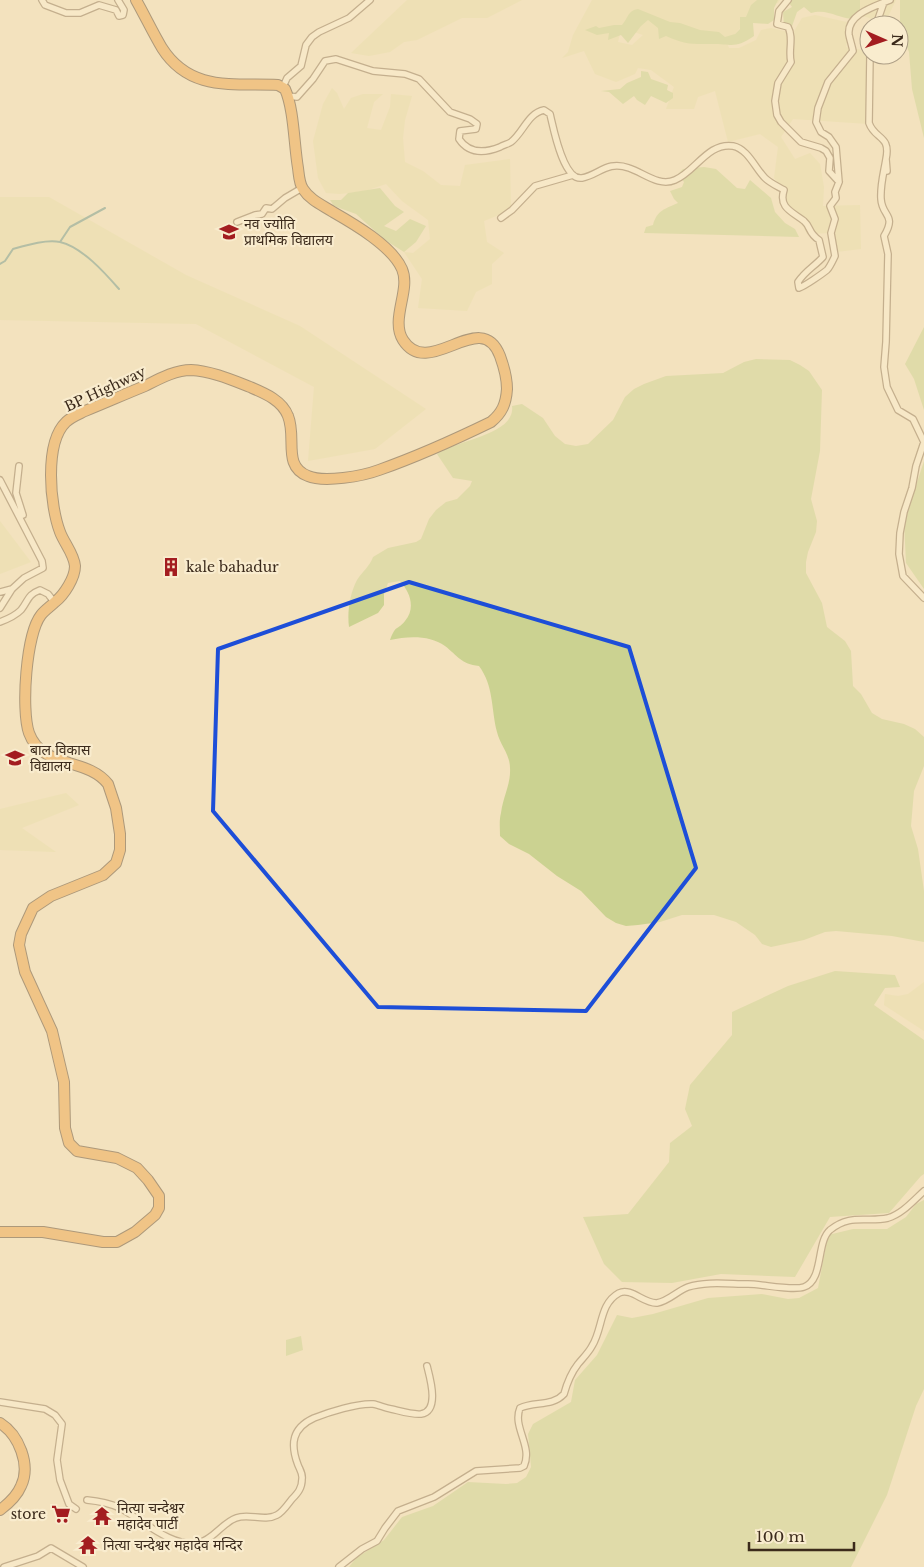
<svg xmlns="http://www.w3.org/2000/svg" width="924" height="1567" font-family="'Libre Baskerville','Noto Sans Devanagari',serif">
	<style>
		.farmland { fill: #e9deaa; fill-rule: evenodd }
		.green { fill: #cbd291 }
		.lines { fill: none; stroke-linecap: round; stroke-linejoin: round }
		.stream { stroke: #689388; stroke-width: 2 }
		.street-casing { stroke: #8d7254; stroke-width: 8 }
		.highway-casing { stroke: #5a4029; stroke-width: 12 }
		.street { stroke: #fdefd2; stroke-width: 5.5 }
		.highway { stroke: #eda144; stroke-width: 10 }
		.marked { fill: none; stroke: #1d4ed8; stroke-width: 4; stroke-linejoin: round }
		.labels { text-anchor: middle; stroke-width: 4.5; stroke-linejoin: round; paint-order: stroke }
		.poi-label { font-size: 14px; fill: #3b2a1b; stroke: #f9ecce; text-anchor: start }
		.street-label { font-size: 14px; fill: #3b2a1b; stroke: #f9ecce }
	</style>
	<rect width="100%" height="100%" fill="#f3e2be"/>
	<path class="farmland" d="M407 0H522L487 18H462L417 40 404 42 390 52 369 56 351 53Z
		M592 0H780L778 3 765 6 747 20 727 43 729 48H739L756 40 761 30 771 28 793 33 802 18 815 15 851 23 846 47 868 51 869 124 793 119 781 137 795 159 810 153 820 164 824 187 823 206 860 205 861 249 836 252 830 233 807 234 803 226 786 210 782 187 774 178 778 147 760 134 728 142 715 91 698 97 694 109H666L674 87 651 70 638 68 635 74 616 82 595 74 584 51 562 58 568 52 573 35ZM628 30 643 35 632 45 618 42 620 33Z
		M848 0H896L885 23 863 16Z
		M332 88 337 93 344 109 351 98 363 94H383L374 102 367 128 381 130 390 107 391 94 412 96 405 120 403 138 405 162 423 171 441 185 460 186 465 165 510 159 511 210 484 221 487 242 504 253 492 264V284L476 292 467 311 418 308 422 279 404 252 413 253 430 239 428 220 402 201 386 184 365 191 340 194 326 193 318 178 313 141 323 104Z
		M0 197H49L186 275 300 326 426 409 375 449 308 461 314 387 196 324 0 320Z
		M0 521 31 562 0 574Z
		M66 793 79 805 22 828 56 852 0 850V809Z
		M924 982V1031L884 1005 885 994 898 996 908 994Z"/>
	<path class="green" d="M757 0H778L774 8V20L768 24 753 23 754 36C735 49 733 44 712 44 691 44 686 45 666 36L659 39 658 28 648 20 641 26 628 43 621 35 608 40 609 33 597 35 585 30 596 26 599 28 614 25H622C628 18 628 10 638 9L670 22 680 23 700 30 719 32 725 37 735 34 740 29V17H746L751 5Z
		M787 0H860V10L856 19C838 19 828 8 811 13L804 7 797 12 791 29 784 27 783 12 792 7Z
		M900 0H924V138L912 89 909 52 900 31Z
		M641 71 648 72 651 79 668 85 667 90 673 93V98L666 103 651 96 645 105 637 100 634 96 623 104 609 92 601 91 620 89 627 83 641 77Z
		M704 167 716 169 737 188 745 189 750 180 771 198 775 212 785 223 795 229 799 237 644 233 646 227 653 225C657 210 665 209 678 203L674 199 670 191 682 187 684 182 678 174 683 169Z
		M380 188 395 206 404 212 384 226 396 231 410 219 426 226 416 242 404 252 385 240 356 214 334 206 330 200H341L348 193Z
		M924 327V410L914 379 905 364Z
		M756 359 790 360 800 365 809 371 822 390 820 451 811 499 817 521 816 532 808 552 806 562V573L822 603 827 627 845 641 851 651 853 686 861 694 872 713 882 719 904 724 915 729 924 737V766L914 791 911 826 918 849 924 891V942L892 936 836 931 825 932 804 940 771 947 762 944 755 935 736 922 714 915H682L660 922 638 925 626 926 616 923 606 917 581 891 557 876 529 854 509 844 500 836C500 829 499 820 501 813 503 797 511 784 510 768 510 754 500 745 497 732 491 709 494 686 479 666 461 664 458 656 445 646 430 635 408 636 390 640 396 624 397 631 405 621 416 608 410 592 400 581L388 583 384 594V605L378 613 349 627C347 612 350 593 357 580 362 572 370 566 373 557L388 548 416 542 421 539 429 519 436 510 446 502 457 499 470 486 472 481 453 478 437 454C455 440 516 435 512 406L522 404 543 418 555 436 565 444 576 446 588 444 613 420 625 397 634 389 644 384 666 376 723 373 744 362Z
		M924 461V589L906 563 904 522Z
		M835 971 895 975 900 987 885 988 874 1005 924 1040V1174L921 1176 889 1213 830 1217 795 1277 721 1274 672 1283 622 1282 604 1264 583 1217 628 1214 669 1162 670 1143 692 1126 685 1109 690 1085 732 1035V1012L788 986Z
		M924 1200V1389L916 1406 887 1495 851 1567H349L356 1558 384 1540 402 1517 433 1506 468 1482 506 1484 517 1483 526 1477 531 1467 528 1434 533 1424 571 1402 575 1380 597 1355 617 1315 632 1318 653 1314 708 1298 762 1294 788 1299 799 1298 818 1288 828 1235 853 1229H887L906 1217 916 1204Z
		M301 1336 303 1350 286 1356V1340Z"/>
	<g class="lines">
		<path class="stream" d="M60 242 70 227 105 208
			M0 264 5 261 13 249C27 245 47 239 60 242 82 247 105 273 119 289"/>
		<g class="street-casing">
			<path id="street" d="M42 0 45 5 66 13H80L99 5 116 10 119 16 123 15 124 10 118 0
				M788 0 779 11 777 24 788 27C794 38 788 50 791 62L778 83 775 101 777 115 781 122 801 142 821 148 826 151 830 158 829 171 839 182 836 147 829 137 821 132 816 122 818 108 828 82 853 51C852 46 850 40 849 35 846 14 876 6 890 0
				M876 25 884 2
				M870 55 869 123C875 140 891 135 886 159
				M283 87 287 78 301 66 306 45 312 37 319 32 349 18 370 0
				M287 96 297 97 313 79 325 61 336 59 373 71 405 74 419 79 450 112 470 119 477 124 476 129 460 131 459 139C469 154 485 153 500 147 503 145 508 144 511 142 523 133 528 113 544 110L550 114C553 126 563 181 582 178 599 175 607 160 629 168 644 173 659 187 675 180 695 172 708 142 733 146 748 149 755 168 765 178 770 183 777 186 784 190 778 208 793 212 804 221 811 227 808 233 819 240L823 257C815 266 805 271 798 282L799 288C805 286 822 274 827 270 830 267 833 260 835 256L831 233 835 219 830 206 836 198 835 192 839 182
				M887 171 886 159C884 172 880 185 881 199 882 217 897 214 884 236L888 254 886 342 884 367 887 387 898 410 913 419 924 442 916 466 912 488 904 512 900 533 899 554 903 576 924 598
				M501 218 512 210 535 186 573 175
				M237 222 255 215 262 214 266 208 272 209 285 198 302 188
				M19 466 16 493 23 515
				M0 480 42 561 43 568 24 578 12 589 0 608
				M0 592 12 589
				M0 622C8 619 15 616 21 610 29 600 27 595 40 590L48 594 55 603
				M0 1402 45 1409 55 1415 62 1424 57 1460 60 1480 69 1504 76 1509
				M87 1500C98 1501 109 1503 120 1508 141 1519 172 1548 198 1543 213 1540 222 1523 236 1518 249 1513 264 1522 277 1515 283 1512 288 1504 292 1499 298 1493 302 1488 302 1479 303 1474 300 1470 298 1465 290 1444 292 1428 314 1418 329 1412 358 1403 373 1404 379 1405 385 1408 391 1409 400 1411 413 1415 421 1414 440 1411 430 1378 427 1366
				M4 1567 38 1556 51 1548 83 1567
				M339 1567 362 1549 377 1541 385 1528 398 1511 434 1497 476 1471 520 1468 524 1466C533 1446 512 1427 520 1408 535 1401 552 1407 564 1394 567 1383 571 1373 578 1364 583 1358 589 1352 592 1346 603 1329 599 1304 619 1293 631 1287 644 1304 657 1303 669 1301 677 1291 688 1287 706 1281 729 1284 748 1284 762 1284 792 1291 804 1287 824 1280 816 1242 830 1230 851 1213 866 1223 888 1218 902 1214 913 1201 924 1191"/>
		</g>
		<g class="highway-casing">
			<path id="highway" d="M0 1232H43L103 1242H117L135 1232 155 1215 159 1208V1196L148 1180 137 1168 117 1158 77 1151 69 1143 65 1128 64 1082 52 1031 25 972 19 945 21 934 33 908 51 896 103 875 116 863 120 850V834L116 808 108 784C87 757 42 769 29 733 21 710 26 634 41 615 45 610 51 606 55 602 64 595 75 578 75 566 74 554 64 543 60 532 50 506 44 443 66 422 71 417 79 414 85 411 105 403 125 394 145 386 159 379 175 370 191 370 211 371 232 380 250 387 264 393 282 400 288 416 297 438 282 466 308 476 324 483 363 476 379 470 416 457 456 439 491 422 502 413 506 404 507 389 507 378 504 367 500 356 481 306 429 381 403 340 390 319 411 290 402 269 392 246 354 224 333 212 322 205 310 200 303 189 299 183 299 175 298 168 294 145 294 109 285 89L278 85C233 83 190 92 162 48 153 33 145 16 136 0
				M0 1423C19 1435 31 1465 21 1486 17 1496 8 1504 0 1510"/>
		</g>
		<use href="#street" class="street"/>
		<use href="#highway" class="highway"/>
	</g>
	<path d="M0 0H924V1567H0ZM409 582 629 647 696 868 586 1011 378 1007 213 811 218 649Z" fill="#f3e2be" fill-opacity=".55" fill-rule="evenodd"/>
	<path class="marked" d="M409 582 629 647 696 868 586 1011 378 1007 213 811 218 649Z"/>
	<defs>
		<g id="school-bare" transform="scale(1.5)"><path d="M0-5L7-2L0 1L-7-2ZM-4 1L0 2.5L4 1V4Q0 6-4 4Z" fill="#a31d20" stroke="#f9ecce" stroke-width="2.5" paint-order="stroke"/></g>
		<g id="building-bare" transform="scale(1.5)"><path d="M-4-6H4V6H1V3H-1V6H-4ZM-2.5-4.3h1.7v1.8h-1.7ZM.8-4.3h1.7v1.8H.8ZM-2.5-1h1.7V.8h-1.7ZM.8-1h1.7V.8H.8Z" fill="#a31d20" stroke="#f9ecce" stroke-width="2.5" paint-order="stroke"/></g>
		<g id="supermarket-bare" transform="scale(1.5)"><path d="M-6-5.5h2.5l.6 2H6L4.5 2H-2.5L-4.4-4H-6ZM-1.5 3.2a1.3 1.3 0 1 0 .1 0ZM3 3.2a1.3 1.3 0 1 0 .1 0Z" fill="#a31d20" stroke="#f9ecce" stroke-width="2.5" paint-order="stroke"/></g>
		<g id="temple-bare" transform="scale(1.5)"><path d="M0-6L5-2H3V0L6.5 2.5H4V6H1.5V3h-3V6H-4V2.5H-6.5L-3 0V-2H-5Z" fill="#a31d20" stroke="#f9ecce" stroke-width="2.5" paint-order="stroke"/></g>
	</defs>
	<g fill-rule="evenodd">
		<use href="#school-bare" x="229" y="232"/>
		<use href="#building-bare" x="171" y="567"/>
		<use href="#school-bare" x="15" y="758"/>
		<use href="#supermarket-bare" x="61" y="1514"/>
		<use href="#temple-bare" x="102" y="1516"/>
		<use href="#temple-bare" x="88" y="1545"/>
	</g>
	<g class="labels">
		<g class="poi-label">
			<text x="244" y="229">नव ज्योति<tspan x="244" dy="16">प्राथमिक विद्यालय</tspan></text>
			<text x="186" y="572">kale bahadur</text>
			<text x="30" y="755">बाल विकास<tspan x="30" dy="16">विद्यालय</tspan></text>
			<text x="117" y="1513">नित्या चन्देश्वर<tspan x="117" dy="16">महादेव पार्टी</tspan></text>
			<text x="46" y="1519" text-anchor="end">store</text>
			<text x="103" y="1550">नित्या चन्देश्वर महादेव मन्दिर</text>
		</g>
		<g class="street-label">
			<text transform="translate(105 389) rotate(-25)" y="5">BP Highway</text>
		</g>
	</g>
	<g transform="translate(884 40) rotate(92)"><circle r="24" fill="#f9ecce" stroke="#ad9e86"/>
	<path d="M0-4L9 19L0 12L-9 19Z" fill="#a31d20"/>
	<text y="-8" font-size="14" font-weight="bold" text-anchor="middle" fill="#3b2a1b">N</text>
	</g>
	<path d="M749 1542v8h105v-8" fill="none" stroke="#3b2a1b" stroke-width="2.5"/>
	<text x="756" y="1542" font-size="15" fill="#3b2a1b" stroke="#f9ecce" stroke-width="4" paint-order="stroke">100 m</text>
</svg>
